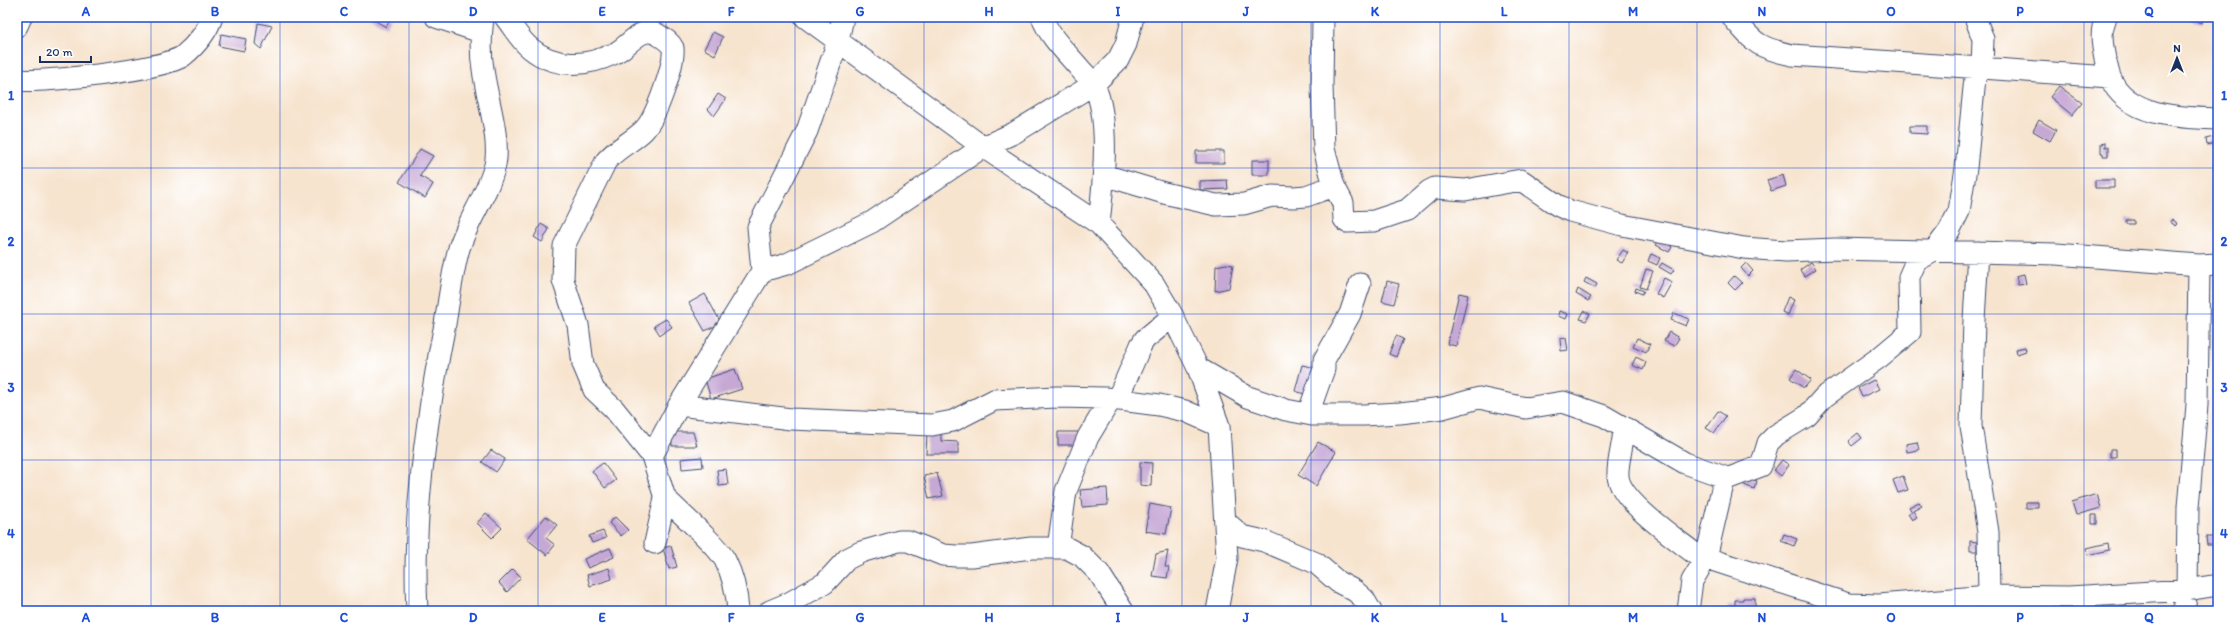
<svg xmlns="http://www.w3.org/2000/svg" width="2235" height="628" font-family="Itim,sans-serif">
	<style>
		.building { fill: #c6a8d5 }
		.lines { fill: none; stroke-linecap: round; stroke-linejoin: round }
		.minor-casing { stroke: #3c4a6f; stroke-width: 23 }
		.minor { stroke: #fff; stroke-width: 21 }
		.grid { fill: none; stroke: #1d4ed8; stroke-width: 1; stroke-opacity: 0.55 }
		.neatline { fill: none; stroke: #1d4ed8; stroke-width: 1.5 }
		.grid-label { font-size: 13px; text-anchor: middle; font-weight: bold; fill: #1d4ed8 }
	</style>
	<rect width="100%" height="100%" fill="#fff"/>
	<filter id="ink" filterUnits="userSpaceOnUse"><feTurbulence type="fractalNoise" baseFrequency=".025" numOctaves="2"/><feDisplacementMap in="SourceGraphic" scale="8" xChannelSelector="R" yChannelSelector="G"/><feConvolveMatrix kernelMatrix="1 2 1 2 8 2 1 2 1" color-interpolation-filters="sRGB"/></filter>
	<filter id="wash" filterUnits="userSpaceOnUse"><feTurbulence type="fractalNoise" baseFrequency=".012" numOctaves="4" result="noise"/><feDisplacementMap in="SourceGraphic" scale="16" xChannelSelector="R" yChannelSelector="G"/><feGaussianBlur stdDeviation="0.9" result="paint"/><feColorMatrix in="noise" values="0 0 0 0 0 0 0 0 0 0 0 0 0 0 0 0 0 1.4 0 .05"/><feComposite in="paint" operator="in"/></filter>
	<g filter="url(#wash)">
		<rect width="100%" height="100%" fill="#f7e4cf"/>
		<g id="blocks">
			<path class="building" d="M369 17H392L386 27Z
				M2187 17H2203L2202 23 2186 19Z
				M258 23 272 26 261 49 255 44Z
				M713 32 723 37 715 55 704 49Z
				M221 34 246 39 244 51 219 46Z
				M2059 86 2082 103 2072 115 2050 97Z
				M718 94 726 99 714 116 708 109Z
				M2039 120 2056 130 2050 141 2033 131Z
				M1910 126H1927V134L1910 133Z
				M2217 136 2218 142 2207 145 2206 139Z
				M2105 143V147H2108V156H2103V153H2101V144Z
				M420 149 433 156 420 176 433 184 425 198 399 182Z
				M1196 151H1224V163H1196Z
				M1252 160H1269V175H1252Z
				M1783 175 1786 186 1771 191 1767 180Z
				M1227 180 1228 189 1200 190V181Z
				M2095 180H2114V188H2095Z
				M2172 219 2178 224 2176 226 2170 222Z
				M2126 220H2134V224H2126Z
				M541 224 549 229 542 242 534 237Z
				M1660 239 1672 247 1669 252 1656 245Z
				M1623 250 1628 253 1622 263 1616 260Z
				M1651 254 1660 258 1657 265 1648 261Z
				M1811 262 1816 269 1804 276 1800 270Z
				M1662 263 1674 270 1671 274 1659 267Z
				M1746 263 1753 271 1748 276 1741 268Z
				M1226 264 1233 265 1229 288 1215 291 1216 266Z
				M1646 269 1653 271 1646 289 1640 287Z
				M2024 274 2026 284 2018 285 2016 276Z
				M1734 276 1742 283 1735 290 1728 283Z
				M1586 278 1597 284 1595 288 1584 282Z
				M1664 278 1672 282 1663 298 1656 294Z
				M1387 281 1399 284 1394 304 1382 301Z
				M1636 288 1644 291 1642 294 1635 291Z
				M1578 289 1591 297 1588 301 1576 294Z
				M1459 293 1468 295 1456 346 1447 344Z
				M705 294 721 323 705 331 689 303Z
				M1788 297 1794 300 1788 315 1782 312Z
				M1559 311 1568 314 1566 319 1558 316Z
				M1584 311 1590 314 1586 321 1580 319Z
				M1674 313 1689 319 1686 326 1671 320Z
				M666 319 672 327 660 335 654 326Z
				M1669 332 1679 338 1674 346 1664 341Z
				M1396 336 1403 339 1396 357 1389 354Z
				M1566 338 1568 350 1561 351 1560 339Z
				M1637 338 1650 344 1646 352 1633 346Z
				M2025 347 2026 351 2017 354 2016 349Z
				M1636 357 1646 362 1643 370 1632 365Z
				M1302 365 1316 368 1308 395 1295 391Z
				M735 369 742 389 711 399 705 379Z
				M1796 369 1811 380 1804 388 1790 378Z
				M1874 380 1879 389 1862 397 1858 388Z
				M1718 411 1726 416 1714 433 1706 428Z
				M672 432H693L697 446H672Z
				M927 432 941 433V441L958 442V454H926Z
				M1058 432H1079V445H1058Z
				M1858 433 1862 438 1852 446 1848 441Z
				M1318 442 1336 452 1316 486 1298 475Z
				M1917 442 1919 450 1907 452 1906 444Z
				M2110 449H2116V457H2110Z
				M491 450 505 459 496 472 482 462Z
				M702 457 703 467 682 469 681 459Z
				M1782 460 1789 465 1781 476 1774 470Z
				M1140 462 1152 463 1151 486 1140 485Z
				M603 463 616 480 605 488 592 471Z
				M726 469 728 485 719 486 717 470Z
				M937 473 943 496 929 499 924 476Z
				M1903 476 1908 490 1898 493 1893 480Z
				M1746 477 1757 481 1754 489 1742 484Z
				M1107 488 1108 505 1082 507 1080 490Z
				M2097 494 2101 508 2076 515 2072 502Z
				M1919 502 1922 506 1913 511 1917 517 1912 520 1908 514 1912 512 1909 507Z
				M2026 502H2038V508H2026Z
				M1150 504 1171 508 1166 534 1145 531Z
				M486 513 502 528 492 538 477 523Z
				M2092 515H2097V524H2092Z
				M546 516 557 525 546 538 555 545 547 555 527 539Z
				M615 517 628 530 621 536 609 523Z
				M603 531 606 538 592 543 589 536Z
				M1784 534 1797 539 1794 546 1781 541Z
				M2206 537H2218V545H2207Z
				M1970 541 1977 542V551H1970Z
				M2108 543 2109 550 2088 555 2087 548Z
				M671 546 677 567 669 569 663 548Z
				M610 548 614 557 588 568 584 559Z
				M1168 551 1165 567H1169L1167 578 1152 576 1156 554Z
				M609 568 612 579 590 586 587 575Z
				M513 569 521 577 507 592 499 583Z
				M1743 598H1755V611H1728V606H1735V600H1743Z
				M2125 604 2126 611H2104V605Z"/>
		</g>
	</g>
	<g filter="url(#ink)">
		<use href="#blocks" fill-opacity="0" stroke="#3c4a6f" stroke-width="1"/>
		<g class="lines">
			<g class="minor-casing">
				<path id="minor" d="M436 17 481 32
					M505 17C513 27 520 40 530 48 554 68 586 67 613 54 629 48 641 22 660 36 665 39 670 42 673 48 675 64 656 118 644 130 632 142 617 148 606 161L564 246 563 280 578 325 583 364 594 390 614 409 652 456 665 498 655 543
					M805 17 983 147 1099 224 1154 284 1170 311 1198 368 1219 426 1227 558 1217 611
					M1042 17C1049 37 1068 54 1082 71 1086 75 1091 80 1094 85 1111 120 1103 186 1099 224
					M1323 17 1322 85 1324 149 1334 186 1343 203 1344 219 1347 222 1374 221 1407 210 1429 191 1435 188 1465 190 1521 180 1557 205 1570 211 1622 225 1744 248 1786 251 1835 249 2056 254 2199 265 2218 264
					M1732 17C1755 43 1756 47 1792 55L2110 77
					M1975 17 1983 39 1982 68
					M2106 17C2100 31 2102 44 2105 59 2107 65 2108 71 2110 77 2126 117 2182 118 2218 119
					M17 26 21 17
					M17 80C43 83 163 70 183 56 195 46 207 32 212 17
					M1104 175 1164 193 1216 205 1244 204 1272 196 1294 197 1306 196 1334 186
					M1978 252 1974 320 1971 426 1988 532 1989 596 1992 611
					M762 271 758 227 807 131 838 41 843 17
					M1198 368 1248 397 1286 410 1312 415H1364L1400 413 1443 408 1479 398 1526 408 1563 402 1604 416 1685 463 1727 478
					M1117 400 1141 345 1145 339 1173 316
					M679 405 791 419 932 425 953 421 994 400 1057 397 1105 398 1159 405 1185 411 1219 426
					M1308 414 1324 369V360L1350 314 1360 284
					M1624 427C1624 443 1617 461 1618 476 1620 503 1683 543 1704 561
					M652 456 679 405 762 271 787 264 872 222 983 147 1014 133 1094 84 1118 60 1126 44 1133 17
					M665 498C679 512 717 545 725 560 733 576 737 593 738 611
					M1225 521 1242 536 1264 541 1316 563 1338 582 1355 591 1364 599 1371 611
					M1058 548 1066 491 1088 437 1111 399
					M1706 558 1848 604 1879 605 1989 596 2069 597 2187 590 2218 585
					M417 611C412 519 427 414 445 324 449 300 452 275 458 252 465 224 488 195 495 165 501 138 486 96 483 69 480 52 481 34 483 17
					M770 611 789 603 825 583 847 559 861 552 899 541H908L943 555 956 556H972L1031 548H1067L1082 556 1099 573 1123 611
					M1688 611 1692 581 1706 558 1724 480 1761 466 1768 443 1776 435 1807 416 1824 397 1880 357 1910 332 1909 277 1916 261 1934 251 1949 231 1959 211 1966 168 1976 68
					M2184 611 2187 590 2188 507 2197 405 2199 265"/>
			</g>
			<use href="#minor" class="minor"/>
		</g>
	</g>
	<path class="grid" d="M151 17V611M280 17V611M409 17V611M538 17V611M666 17V611M795 17V611M924 17V611M1053 17V611M1182 17V611M1311 17V611M1440 17V611M1569 17V611M1697 17V611M1826 17V611M1955 17V611M2084 17V611M17 168H2218M17 314H2218M17 460H2218"/>
	<rect width="2235" height="628" fill="none" stroke="#fff" stroke-width="44"/>
	<g transform="translate(2177 58)" stroke="#ffffff" stroke-width="3" paint-order="stroke">
	<path d="M0-3L7 15L0 10L-7 15Z" fill="#1b2f5e"/>
	<text y="-6" font-size="11" font-weight="bold" text-anchor="middle" fill="#1b2f5e">N</text>
	</g>
	<path d="M40 56v6h51v-6" fill="none" stroke="#1b2f5e" stroke-width="2"/>
	<text x="46" y="56" font-size="12" fill="#1b2f5e" stroke="#ffffff" stroke-width="3" paint-order="stroke">20 m</text>
	<rect x="22" y="22" width="2191" height="584" class="neatline"/>
	<g class="grid-label">
		<text x="86" y="16">A</text>
		<text x="215" y="16">B</text>
		<text x="344" y="16">C</text>
		<text x="473" y="16">D</text>
		<text x="602" y="16">E</text>
		<text x="731" y="16">F</text>
		<text x="860" y="16">G</text>
		<text x="989" y="16">H</text>
		<text x="1118" y="16">I</text>
		<text x="1246" y="16">J</text>
		<text x="1375" y="16">K</text>
		<text x="1504" y="16">L</text>
		<text x="1633" y="16">M</text>
		<text x="1762" y="16">N</text>
		<text x="1891" y="16">O</text>
		<text x="2020" y="16">P</text>
		<text x="2149" y="16">Q</text>
		<text x="11" y="100">1</text>
		<text x="2224" y="100">1</text>
		<text x="11" y="246">2</text>
		<text x="2224" y="246">2</text>
		<text x="11" y="392">3</text>
		<text x="2224" y="392">3</text>
		<text x="11" y="538">4</text>
		<text x="2224" y="538">4</text>
		<text x="86" y="622">A</text>
		<text x="215" y="622">B</text>
		<text x="344" y="622">C</text>
		<text x="473" y="622">D</text>
		<text x="602" y="622">E</text>
		<text x="731" y="622">F</text>
		<text x="860" y="622">G</text>
		<text x="989" y="622">H</text>
		<text x="1118" y="622">I</text>
		<text x="1246" y="622">J</text>
		<text x="1375" y="622">K</text>
		<text x="1504" y="622">L</text>
		<text x="1633" y="622">M</text>
		<text x="1762" y="622">N</text>
		<text x="1891" y="622">O</text>
		<text x="2020" y="622">P</text>
		<text x="2149" y="622">Q</text>
	</g>
</svg>
